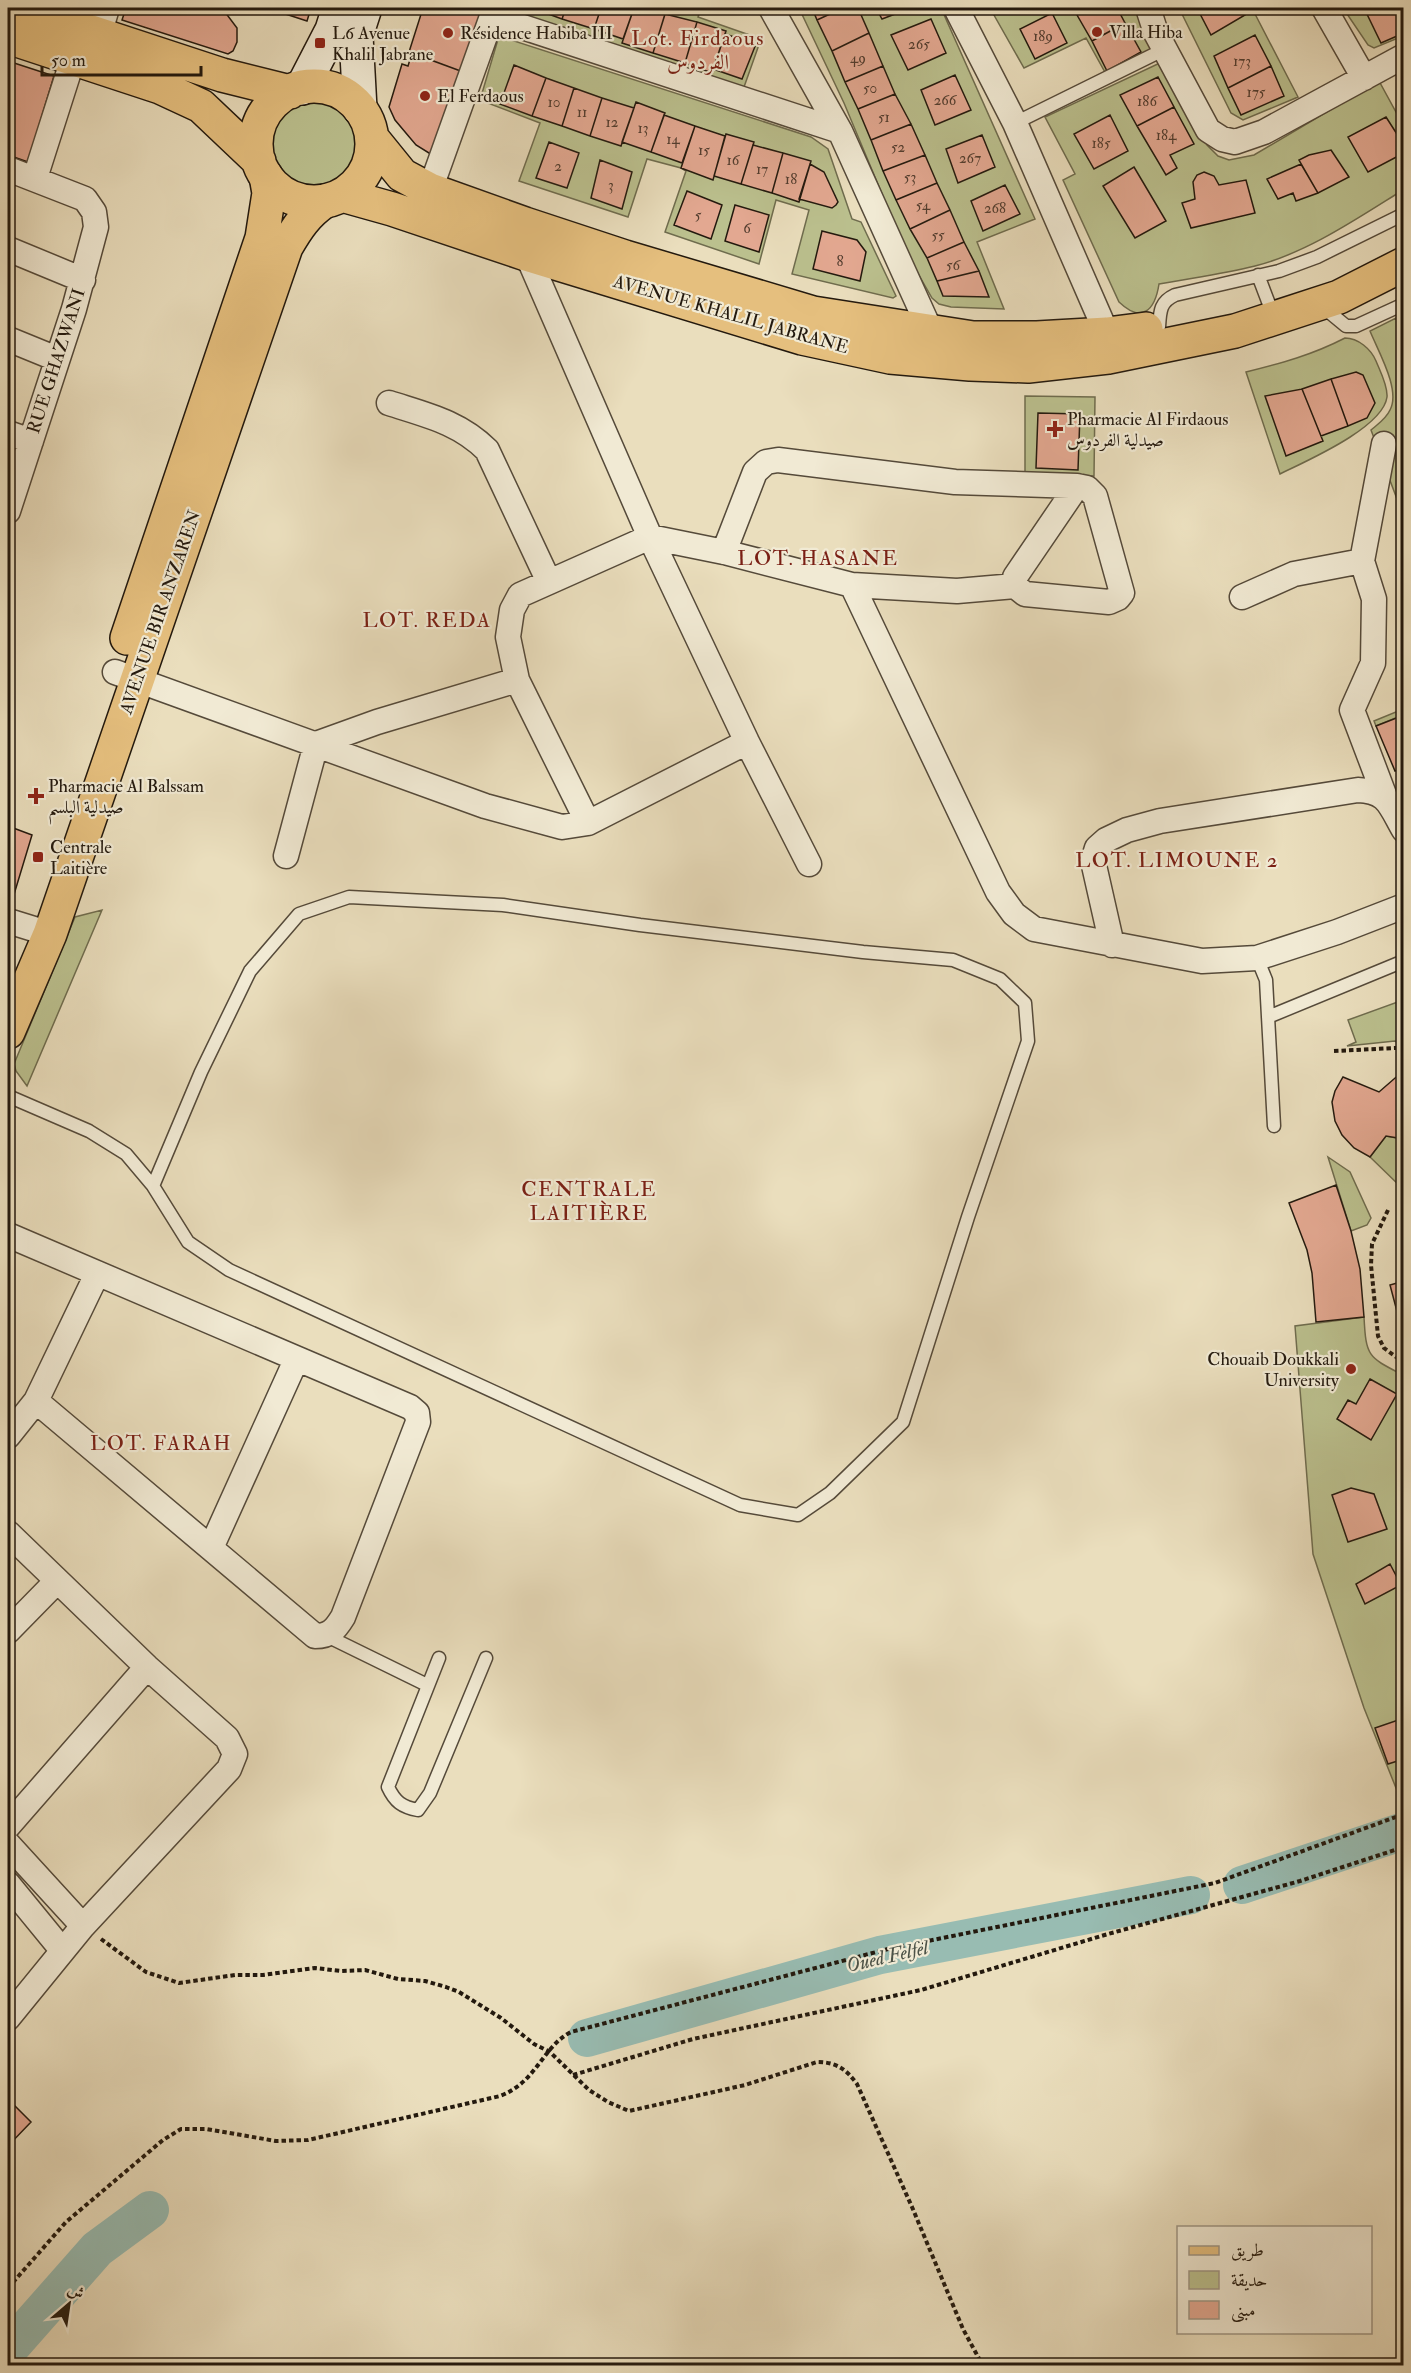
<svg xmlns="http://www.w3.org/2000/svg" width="1411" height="2373" font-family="'IM FELL Double Pica',Amiri,serif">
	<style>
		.green { fill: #bbc08e; stroke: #6f6c4e; stroke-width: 1.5 }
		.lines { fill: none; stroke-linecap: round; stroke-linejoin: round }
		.river { stroke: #98bcb2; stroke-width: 38 }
		.building { fill: #e3a891; stroke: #23190e; stroke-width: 1.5 }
		.service-casing { stroke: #554a3a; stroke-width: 15 }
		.minor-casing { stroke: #554a3a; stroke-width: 27 }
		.secondary-casing { stroke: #23190e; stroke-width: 36 }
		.primary-casing { stroke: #23190e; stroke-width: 36 }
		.trunk-casing { stroke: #23190e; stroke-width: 36 }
		.path { stroke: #23190e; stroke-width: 4; stroke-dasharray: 4.5 3; stroke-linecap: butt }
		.service { stroke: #f1ead4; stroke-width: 12 }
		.minor { stroke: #f1ead4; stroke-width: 24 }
		.secondary { stroke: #f1ead4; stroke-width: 33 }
		.primary { stroke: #e5bf7e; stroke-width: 33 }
		.trunk { stroke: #e5bf7e; stroke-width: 33 }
		.poi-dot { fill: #8f2418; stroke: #f1ead4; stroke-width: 2 }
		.labels { text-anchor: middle; stroke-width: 4.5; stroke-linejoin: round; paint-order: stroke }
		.number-label { font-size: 15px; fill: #533d2f }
		.poi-label { font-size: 18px; fill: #23190e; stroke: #f1ead4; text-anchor: start }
		.street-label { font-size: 18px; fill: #23190e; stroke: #f1ead4 }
		.water-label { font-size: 20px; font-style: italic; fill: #4c5247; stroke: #f1ead4 }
		.quarter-label { font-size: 21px; letter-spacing: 1.5px; fill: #7a1f14; stroke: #f1ead4 }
	</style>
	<rect width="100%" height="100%" fill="#eadebd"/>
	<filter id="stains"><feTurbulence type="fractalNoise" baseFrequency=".00333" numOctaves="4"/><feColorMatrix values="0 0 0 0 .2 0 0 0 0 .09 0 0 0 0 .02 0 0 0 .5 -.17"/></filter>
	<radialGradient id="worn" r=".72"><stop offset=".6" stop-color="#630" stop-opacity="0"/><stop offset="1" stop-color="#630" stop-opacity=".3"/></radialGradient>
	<path class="green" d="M512 8H701L698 17 761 39 744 87 511 11Z
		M799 8H941L1035 219 977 242 1004 309 951 307 939 304 932 298 908 256 844 103Z
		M990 8H1136L1157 47 1106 74 1086 38 1024 68Z
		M1179 8H1265L1254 12 1298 97 1243 120 1231 113Z
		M1343 8H1403V36L1374 48 1368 45Z
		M499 36 811 137 828 149 852 219 861 222 896 296 893 298 792 274 809 210 776 200 759 264 665 232 686 171 681 168 647 159 628 217 519 181 540 123 480 100Z
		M1164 61 1207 145 1218 156 1229 160 1254 155 1379 81 1403 125V190C1358 218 1307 253 1255 266 1224 274 1191 278 1159 284 1155 310 1142 324 1119 302L1063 180 1075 174 1045 117Z
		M320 96C326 98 333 99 338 102 362 115 369 148 355 170 348 180 340 184 329 189 325 190 320 193 316 194 291 195 266 165 266 142 266 113 296 97 320 96Z
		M1396 318 1403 334 1404 477 1398 480 1403 494V515L1371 430C1378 424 1386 419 1390 410 1401 390 1378 351 1370 331Z
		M1345 338C1358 338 1371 349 1376 361 1380 371 1388 386 1387 397 1383 428 1306 461 1280 474L1246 372C1282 363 1312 355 1345 338Z
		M1025 396 1095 397 1094 476 1025 474Z
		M1403 709V715L1376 726 1374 721Z
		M102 910 27 1086 16 1071 14 1064 75 917Z
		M1403 1000V1045L1395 1041 1347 1046 1356 1042 1348 1020Z
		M1386 1136 1403 1139V1189L1370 1157Z
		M1328 1157 1350 1172 1371 1218 1367 1225 1351 1231Z
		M1364 1317C1366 1357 1368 1357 1403 1375L1404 1790 1398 1793 1364 1708 1313 1554 1295 1326Z"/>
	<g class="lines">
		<path class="river" d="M1242 1885 1404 1831
			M587 2038 880 1955 1191 1895
			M8 2350 97 2249 150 2210"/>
	</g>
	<path class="building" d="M126 8H222L237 28V42L233 51 228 54 122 20Z
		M267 8H311L307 21Z
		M423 8H468L488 15 466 73 409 52Z
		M532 8H566L562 19Z
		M566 8H601L594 29 562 19Z
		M601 8H634L623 39 594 29Z
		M634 8H655L666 11 653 53 622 43Z
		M812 8H843L817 20Z
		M843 8H858L869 33 832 51 817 20Z
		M876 8H911L882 19Z
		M1073 8H1117L1125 23 1092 41Z
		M1197 8H1240L1245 15 1211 35Z
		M1364 8H1396L1404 22V33L1381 43Z
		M1396 8H1404V22Z
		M1052 13 1067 43 1035 59 1020 29Z
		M665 14 697 22 685 63 653 53Z
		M931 19 946 53 908 70 891 35Z
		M697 22 726 31 712 73 685 63Z
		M1125 23 1141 52 1107 71 1092 41Z
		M869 33 883 66 845 82 832 51Z
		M725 34 756 44 742 79 713 69Z
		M1255 35 1271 66 1228 88 1214 56Z
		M412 53 466 73 437 158 416 145 395 120 389 107 402 64 408 66Z
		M8 61 54 76 28 162 8 155Z
		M514 65 546 78 532 116 500 104Z
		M883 66 895 94 858 109 845 82Z
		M1271 66 1284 96 1241 115 1228 88Z
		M955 75 971 110 935 125 921 90Z
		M1158 77 1174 107 1137 126 1120 95Z
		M546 78 574 88 562 126 532 116Z
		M574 88 602 98 590 136 562 126Z
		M895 94 911 124 871 140 858 109Z
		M602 98 634 108 621 146 590 136Z
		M636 102 665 113 651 152 622 142Z
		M1174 107 1194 144 1170 155 1177 168 1166 175 1137 126Z
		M664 115 695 126 682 163 651 152Z
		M1110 115 1128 151 1094 169 1074 134Z
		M1386 117 1404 145V153L1368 172 1348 137Z
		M911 124 925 155 883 171 871 140Z
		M695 126 725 136 713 180 681 168Z
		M726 134 754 142 741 184 714 176Z
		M982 135 995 167 958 183 946 149Z
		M549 142 579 153 567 188 536 178Z
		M753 145 783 153 772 193 741 184Z
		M1331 150 1349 177 1318 193 1299 160 1309 155Z
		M783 153 811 161 799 202 772 193Z
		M925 155 937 183 896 200 883 171Z
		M600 160 632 172 622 209 591 198Z
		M810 164 824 172 838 202 836 205 832 208 799 199Z
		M1301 164 1318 193 1296 201 1293 193 1278 199 1267 179Z
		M1134 167 1166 221 1135 238 1103 186Z
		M1204 172 1214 176 1219 185 1246 180 1255 213 1191 228 1182 203 1195 199 1193 182 1197 175Z
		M937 183 950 210 910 229 896 200Z
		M1005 185 1020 214 983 231 971 201Z
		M687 191 722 205 711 239 674 225Z
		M735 205 769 215 759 252 725 241Z
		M950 210 964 242 927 258 910 229Z
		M822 231 857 240 866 252 860 281 813 269Z
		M964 242 979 271 937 281 927 258Z
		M979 271 989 297 943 296 937 281Z
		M1356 372 1363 375 1375 403 1367 418 1348 426 1331 379Z
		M1331 379 1348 426 1321 436 1302 389Z
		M1302 389 1323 441 1286 456 1265 396Z
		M1038 413 1080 414 1078 470 1036 468Z
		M1404 715V768L1395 771 1376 726Z
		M8 826 32 835 9 911H8Z
		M1402 1072 1404 1139 1386 1136 1370 1157 1354 1148 1342 1135 1335 1121 1332 1102 1335 1091 1343 1077 1379 1092Z
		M1336 1185 1351 1231 1360 1269 1364 1317 1316 1322 1312 1273 1307 1250 1289 1203Z
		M1404 1281V1338L1390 1285Z
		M1370 1379 1397 1394 1371 1440 1337 1419 1348 1400 1356 1404Z
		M1351 1488 1374 1494 1387 1529 1348 1542 1332 1495Z
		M1390 1564 1401 1585 1365 1604 1356 1584Z
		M1404 1718V1759L1388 1764 1375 1728Z
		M8 2099 31 2122 8 2146Z"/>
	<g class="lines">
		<g class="service-casing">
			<path id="service" d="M1015 123 1165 49
				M1258 275 1269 304
				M1323 307 1346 326H1356L1404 304
				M1159 327C1160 311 1160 302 1175 295L1279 271 1317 257 1404 214
				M1257 958 1266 980 1274 1126
				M1268 1017 1399 963
				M8 1096 89 1131 126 1154 153 1186 188 1242 229 1270 740 1505 798 1515 830 1493 903 1422 968 1217 1028 1041 1025 1003 1000 979 953 960 863 952 640 925 503 905 349 897 299 914 250 971 201 1072 153 1186
				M327 1636 427 1685
				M439 1658 388 1787C395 1802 402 1807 418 1810L430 1793 486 1658"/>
		</g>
		<g class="minor-casing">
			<path id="minor" d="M771 8 840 131 931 332 933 345
				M956 8 1015 123 1107 334 1108 349
				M1148 8 1156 33 1208 130 1222 139 1235 142 1264 132 1404 56
				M1324 8 1364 78
				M492 17 840 131
				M99 35 107 8
				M8 169 85 199 94 212 96 227 74 309 8 511
				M35 178 73 59
				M430 190 495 8
				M522 243 650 537 747 742 809 864
				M8 249 83 280
				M8 339 57 359
				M389 403C426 415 459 422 487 450L549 582
				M8 433 31 441
				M1384 444 1362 561 1374 599 1373 663 1352 710 1385 797
				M852 585 998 892 1014 914 1034 929 1202 961 1257 958 1337 932 1404 906
				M1015 586V577L1077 486
				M1242 597 1294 574 1362 561
				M115 672 485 806 562 827 588 823 747 742
				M588 823 517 680 508 637 512 610 520 595 650 537 724 552 852 585 957 591 1015 586 1025 594 1109 602 1118 598 1122 593 1095 496 1087 488 1077 486 955 482 778 460 766 462 755 472 724 552
				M286 856 316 744 377 722 517 680
				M8 921 50 934
				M1112 945 1093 861 1097 848 1106 840 1127 830 1160 821 1358 790C1388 791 1390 806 1404 830
				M8 1235 410 1407 417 1413 418 1422 343 1617C335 1630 330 1636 315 1636L36 1401
				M8 1436 36 1401 97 1274
				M8 1533 147 1667 227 1738 235 1754 229 1769 83 1926 8 2018
				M211 1548 296 1360
				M8 1631 57 1581
				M8 1826 147 1667
				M8 1844 83 1926
				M8 1884 62 1950"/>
		</g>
		<g class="secondary-casing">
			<path id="secondary" d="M302 88 332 30 339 8
				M360 109 356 36 365 8"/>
		</g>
		<g class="primary-casing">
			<path id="primary" d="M18 8 222 75 290 92
				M8 37 160 87 201 106 259 161
				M256 144a58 58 0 1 1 116 0a58 58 0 1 1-116 0Z
				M372 138 402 175 430 190 525 224 625 257 813 313 973 338H1037L1107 334 1146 329
				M342 195 392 209 526 254 802 338 890 357 970 364 1028 366 1108 357 1235 331 1339 297 1404 264"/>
		</g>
		<g class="trunk-casing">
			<path id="trunk" d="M127 638 262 238 269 193 266 176
				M8 1032 50 934 286 247C297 228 306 214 325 201"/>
		</g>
		<path class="path" d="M1334 1051 1396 1048 1404 1052
			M1388 1210 1372 1244 1371 1265 1378 1336 1384 1348 1404 1363
			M101 1939 146 1972 179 1983 235 1975H263L315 1968 341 1971 365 1970 398 1979 425 1981 446 1987 459 1992 501 2018 534 2044 550 2052 589 2090 608 2102 629 2111 745 2085 817 2062C836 2062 846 2069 857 2084L912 2207 963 2329 983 2366
			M573 2075 693 2039 921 1990 1108 1934 1300 1881 1404 1847
			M8 2288 66 2222 163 2140 181 2129H206L276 2141 308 2140 500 2096C537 2082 542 2047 571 2032L888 1949 1215 1883 1404 1814"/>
		<use href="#service" class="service"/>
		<use href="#minor" class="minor"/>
		<use href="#secondary" class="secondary"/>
		<use href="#primary" class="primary"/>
		<use href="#trunk" class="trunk"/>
	</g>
	<g class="poi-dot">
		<circle cx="1097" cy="32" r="6"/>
		<circle cx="448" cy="33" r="6"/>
		<rect x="314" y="37" width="12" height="12" rx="3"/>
		<circle cx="425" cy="96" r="6"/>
		<path d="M1052 420h6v6h6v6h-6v6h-6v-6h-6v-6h6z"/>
		<path d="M33 787h6v6h6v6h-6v6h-6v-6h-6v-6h6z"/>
		<rect x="32" y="851" width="12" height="12" rx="3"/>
		<circle cx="1351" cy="1369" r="6"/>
	</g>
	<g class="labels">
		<g class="number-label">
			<text x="1043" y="41">189</text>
			<text x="919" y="49">265</text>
			<text x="858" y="63">49</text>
			<text x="1242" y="66">173</text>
			<text x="870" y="93">50</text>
			<text x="1256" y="97">175</text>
			<text x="945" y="105">266</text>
			<text x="1147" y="106">186</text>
			<text x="554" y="107">10</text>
			<text x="582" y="117">11</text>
			<text x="884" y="122">51</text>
			<text x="612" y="127">12</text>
			<text x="643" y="133">13</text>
			<text x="1166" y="140">184</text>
			<text x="673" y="144">14</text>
			<text x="1101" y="148">185</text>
			<text x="898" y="152">52</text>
			<text x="704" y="155">15</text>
			<text x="970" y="163">267</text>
			<text x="733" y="165">16</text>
			<text x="558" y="171">2</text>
			<text x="762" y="174">17</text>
			<text x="910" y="182">53</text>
			<text x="791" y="184">18</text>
			<text x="611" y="190">3</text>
			<text x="923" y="210">54</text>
			<text x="995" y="213">268</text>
			<text x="698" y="220">5</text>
			<text x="747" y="233">6</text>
			<text x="938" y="240">55</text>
			<text x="840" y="266">8</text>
			<text x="953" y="270">56</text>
		</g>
		<g class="poi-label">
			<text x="1109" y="38">Villa Hiba</text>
			<text x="332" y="39">L6 Avenue<tspan x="332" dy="21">Khalil Jabrane</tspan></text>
			<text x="460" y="39">Résidence Habiba III</text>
			<text x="437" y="102">El Ferdaous</text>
			<text x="1067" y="425">Pharmacie Al Firdaous<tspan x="1067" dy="21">صيدلية الفردوس</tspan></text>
			<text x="48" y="792">Pharmacie Al Balssam<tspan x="48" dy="21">صيدلية البلسم</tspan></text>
			<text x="50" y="853">Centrale<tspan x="50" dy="21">Laitière</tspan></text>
			<text x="1339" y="1365" text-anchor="end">Chouaib Doukkali<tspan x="1339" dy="21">University</tspan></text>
		</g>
		<g class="street-label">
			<text transform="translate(731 314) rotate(16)" y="6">AVENUE KHALIL JABRANE</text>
			<text transform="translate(56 361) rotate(-72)" y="6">RUE GHAZWANI</text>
			<text transform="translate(160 612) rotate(-71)" y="6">AVENUE BIR ANZAREN</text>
		</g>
		<g class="water-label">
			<text transform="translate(887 1956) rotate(-13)" y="7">Oued Felfel</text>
		</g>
		<g class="quarter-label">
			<text x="698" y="45">Lot. Firdaous<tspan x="698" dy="24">الفردوس</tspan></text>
			<text x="818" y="565">LOT. HASANE</text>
			<text x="427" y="627">LOT. REDA</text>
			<text x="1177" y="867">LOT. LIMOUNE 2</text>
			<text x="589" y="1196">CENTRALE<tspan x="589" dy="24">LAITIÈRE</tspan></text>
			<text x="161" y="1450">LOT. FARAH</text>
		</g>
	</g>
	<rect width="1411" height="2373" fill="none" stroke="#eadebd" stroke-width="30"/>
	<rect x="9" y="9" width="1393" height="2355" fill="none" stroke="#23190e" stroke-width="3"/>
	<rect x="15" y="15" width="1381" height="2343" fill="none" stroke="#23190e" stroke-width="1.5"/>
	<rect x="1177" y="2226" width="195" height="108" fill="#f1ead4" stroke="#9f9685" stroke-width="1.5"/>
	<rect x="1189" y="2246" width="30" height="9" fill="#e5bf7e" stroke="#9f9685" stroke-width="1.5"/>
	<text x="1231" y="2256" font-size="18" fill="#23190e">طريق</text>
	<rect x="1189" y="2271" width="30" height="18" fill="#bbc08e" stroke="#9f9685" stroke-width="1.5"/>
	<text x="1231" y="2286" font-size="18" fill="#23190e">حديقة</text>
	<rect x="1189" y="2301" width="30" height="18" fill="#e3a891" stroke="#9f9685" stroke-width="1.5"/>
	<text x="1231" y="2316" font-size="18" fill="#23190e">مبنى</text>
	<g transform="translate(69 2304) rotate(29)" stroke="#f1ead4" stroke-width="4.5" paint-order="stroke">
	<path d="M0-4.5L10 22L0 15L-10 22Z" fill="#23190e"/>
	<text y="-9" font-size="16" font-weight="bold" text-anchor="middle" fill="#23190e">ش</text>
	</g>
	<path d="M42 66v9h159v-9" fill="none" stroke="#23190e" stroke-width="3"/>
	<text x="51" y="66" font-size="18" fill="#23190e" stroke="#f1ead4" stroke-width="4.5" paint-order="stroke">50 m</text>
	<rect width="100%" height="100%" filter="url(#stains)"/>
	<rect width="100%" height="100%" fill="url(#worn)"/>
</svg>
